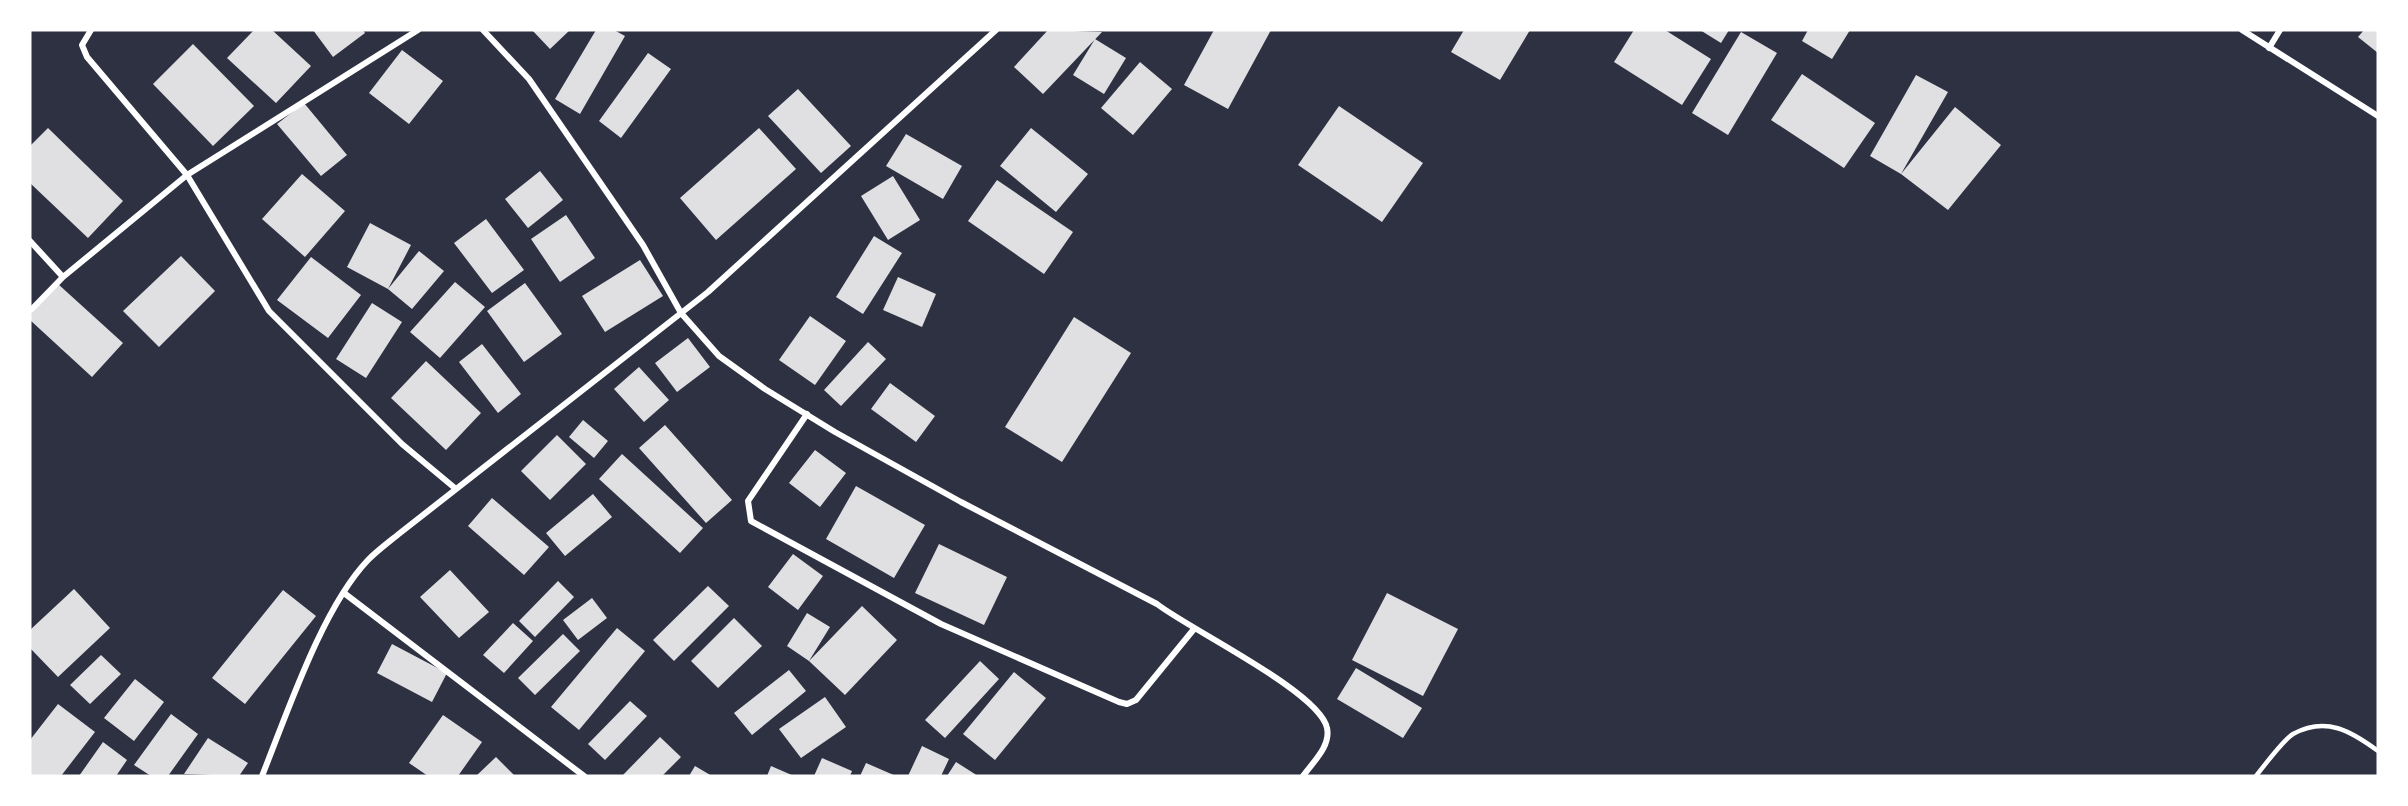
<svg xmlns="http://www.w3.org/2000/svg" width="2408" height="806" font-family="Rubik,sans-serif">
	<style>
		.building { fill: #e0e0e3 }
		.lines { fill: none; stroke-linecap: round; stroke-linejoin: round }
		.service { stroke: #fff; stroke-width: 4.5 }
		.minor { stroke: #fff; stroke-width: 6 }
	</style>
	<rect width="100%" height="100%" fill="#2d3142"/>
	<path class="building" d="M254 30H272L311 66 276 103 227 58Z
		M313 30H363L365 33 333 57Z
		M532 30H570L550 49Z
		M596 30H614L625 36 580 114 555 99Z
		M1048 30 1102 32 1043 94 1014 67Z
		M1214 30H1271L1228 109 1184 85Z
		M1464 30H1530L1500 80 1451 52Z
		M1634 30H1665L1711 59 1682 105 1614 62Z
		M1700 30H1729L1721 43Z
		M1808 30H1850L1832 59 1802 41Z
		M2364 30H2378V53L2358 37Z
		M1741 32 1777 53 1728 135 1692 113Z
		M1095 39 1126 58 1104 94 1073 75Z
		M193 44 254 106 213 146 153 84Z
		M402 50 443 81 409 124 369 93Z
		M648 53 671 69 621 138 599 121Z
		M1140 62 1172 89 1133 135 1101 108Z
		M1802 74 1875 123 1844 168 1771 120Z
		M1916 75 1948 92 1901 174 1955 107 2001 145 1948 210 1901 174 1870 156Z
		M798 89 851 146 821 173 768 116Z
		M304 103 347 155 321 176 277 124Z
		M1339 106 1423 163 1382 222 1298 165Z
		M48 128 123 201 88 238 30 183V146Z
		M759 128 796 169 716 240 680 198Z
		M1031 128 1088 174 1056 212 1000 166Z
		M906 134 962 166 943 199 886 166Z
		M540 171 563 200 528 228 505 199Z
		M302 174 345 211 305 257 262 219Z
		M893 176 920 220 888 240 861 196Z
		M997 180 1073 232 1044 274 968 221Z
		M566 215 595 258 560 282 531 239Z
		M486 219 524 270 492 293 454 243Z
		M370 223 411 245 388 289 419 251 444 271 412 309 388 289 347 267Z
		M874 236 902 253 863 314 836 297Z
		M181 256 215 291 159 347 123 311Z
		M311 257 361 295 328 338 277 300Z
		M640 260 663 296 605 332 582 296Z
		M898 277 936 294 922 327 883 310Z
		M455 282 485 307 440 358 410 332Z
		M525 283 562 334 524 362 487 311Z
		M58 284 123 343 92 377 30 320V315Z
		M372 303 402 322 366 378 336 359Z
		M810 316 846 341 815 385 779 360Z
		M1074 317 1131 353 1062 462 1005 427Z
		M688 338 710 367 677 392 655 363Z
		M868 342 886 359 841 406 824 390Z
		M482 344 521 394 498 413 459 362Z
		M426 361 481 413 446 450 391 398Z
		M639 367 669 400 644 422 614 389Z
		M890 383 935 416 916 442 871 409Z
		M583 420 608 441 594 458 569 437Z
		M665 425 732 500 706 523 639 448Z
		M557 435 586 464 550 500 521 471Z
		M815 450 846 473 820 507 789 483Z
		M622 454 703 528 680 553 599 479Z
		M856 486 925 525 894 578 826 539Z
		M593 494 612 517 565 556 546 533Z
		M492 498 549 547 524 575 468 526Z
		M939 544 1007 577 984 625 915 593Z
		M793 554 823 576 798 610 768 587Z
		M450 570 489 612 459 638 420 597Z
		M558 581 574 597 535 637 519 621Z
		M708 586 729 606 674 661 653 640Z
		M74 589 110 628 58 677 30 648V630Z
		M283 590 316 616 245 704 212 678Z
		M1387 593 1458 629 1423 696 1352 660Z
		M592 598 607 618 578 640 563 620Z
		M862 606 897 640 845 695 809 661Z
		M807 613 830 627 809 661 787 646Z
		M734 618 762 646 718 688 691 661Z
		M513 623 533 641 504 673 483 655Z
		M617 628 645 651 579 730 551 707Z
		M563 634 580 651 535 695 518 678Z
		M392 644 447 673 432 702 377 673Z
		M101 655 121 674 90 704 70 685Z
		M980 661 999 679 945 738 925 720Z
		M1356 668 1422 708 1403 738 1337 699Z
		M789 670 806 691 752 735 734 713Z
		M1014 672 1046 698 995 760 963 734Z
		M135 679 164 702 134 741 104 718Z
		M825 697 846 727 801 758 779 729Z
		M630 701 647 716 605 760 588 744Z
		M58 704 95 732 61 776H30V740Z
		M171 714 198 734 168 776H151L134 765Z
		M443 715 482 742 458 776H428L409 763Z
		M660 737 681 757 662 776H622Z
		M208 738 248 763 239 776 184 774Z
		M103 742 127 760 116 776H79Z
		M922 746 949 759 941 776H908Z
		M496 757 515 776H476Z
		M822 758 852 771 850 776H814Z
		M956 762 978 776H947Z
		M866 763 896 776H860Z
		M695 766 712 776H689Z
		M771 766 794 776H767Z"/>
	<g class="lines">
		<path class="service" d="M2256 776C2265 765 2282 741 2293 734 2326 716 2351 731 2378 751"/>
		<path class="minor" d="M91 30 82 45 87 57 187 175 269 311 402 444 456 489
			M483 30 529 79 643 245 681 313 719 356 765 389 835 432 961 502 1157 604C1189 629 1320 692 1327 728 1331 746 1313 762 1303 776
			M2242 30 2378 116
			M2269 48 2280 30
			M30 241 63 277
			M30 311 63 277 187 175 418 30
			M807 414 748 501 751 521 941 624 1119 702 1127 704 1136 700 1194 629
			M344 593 584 776
			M262 776C287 714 322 608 368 560 378 550 389 542 400 533L708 292 996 30"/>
	</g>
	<rect width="2408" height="806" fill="none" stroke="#ffffff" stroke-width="63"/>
</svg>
